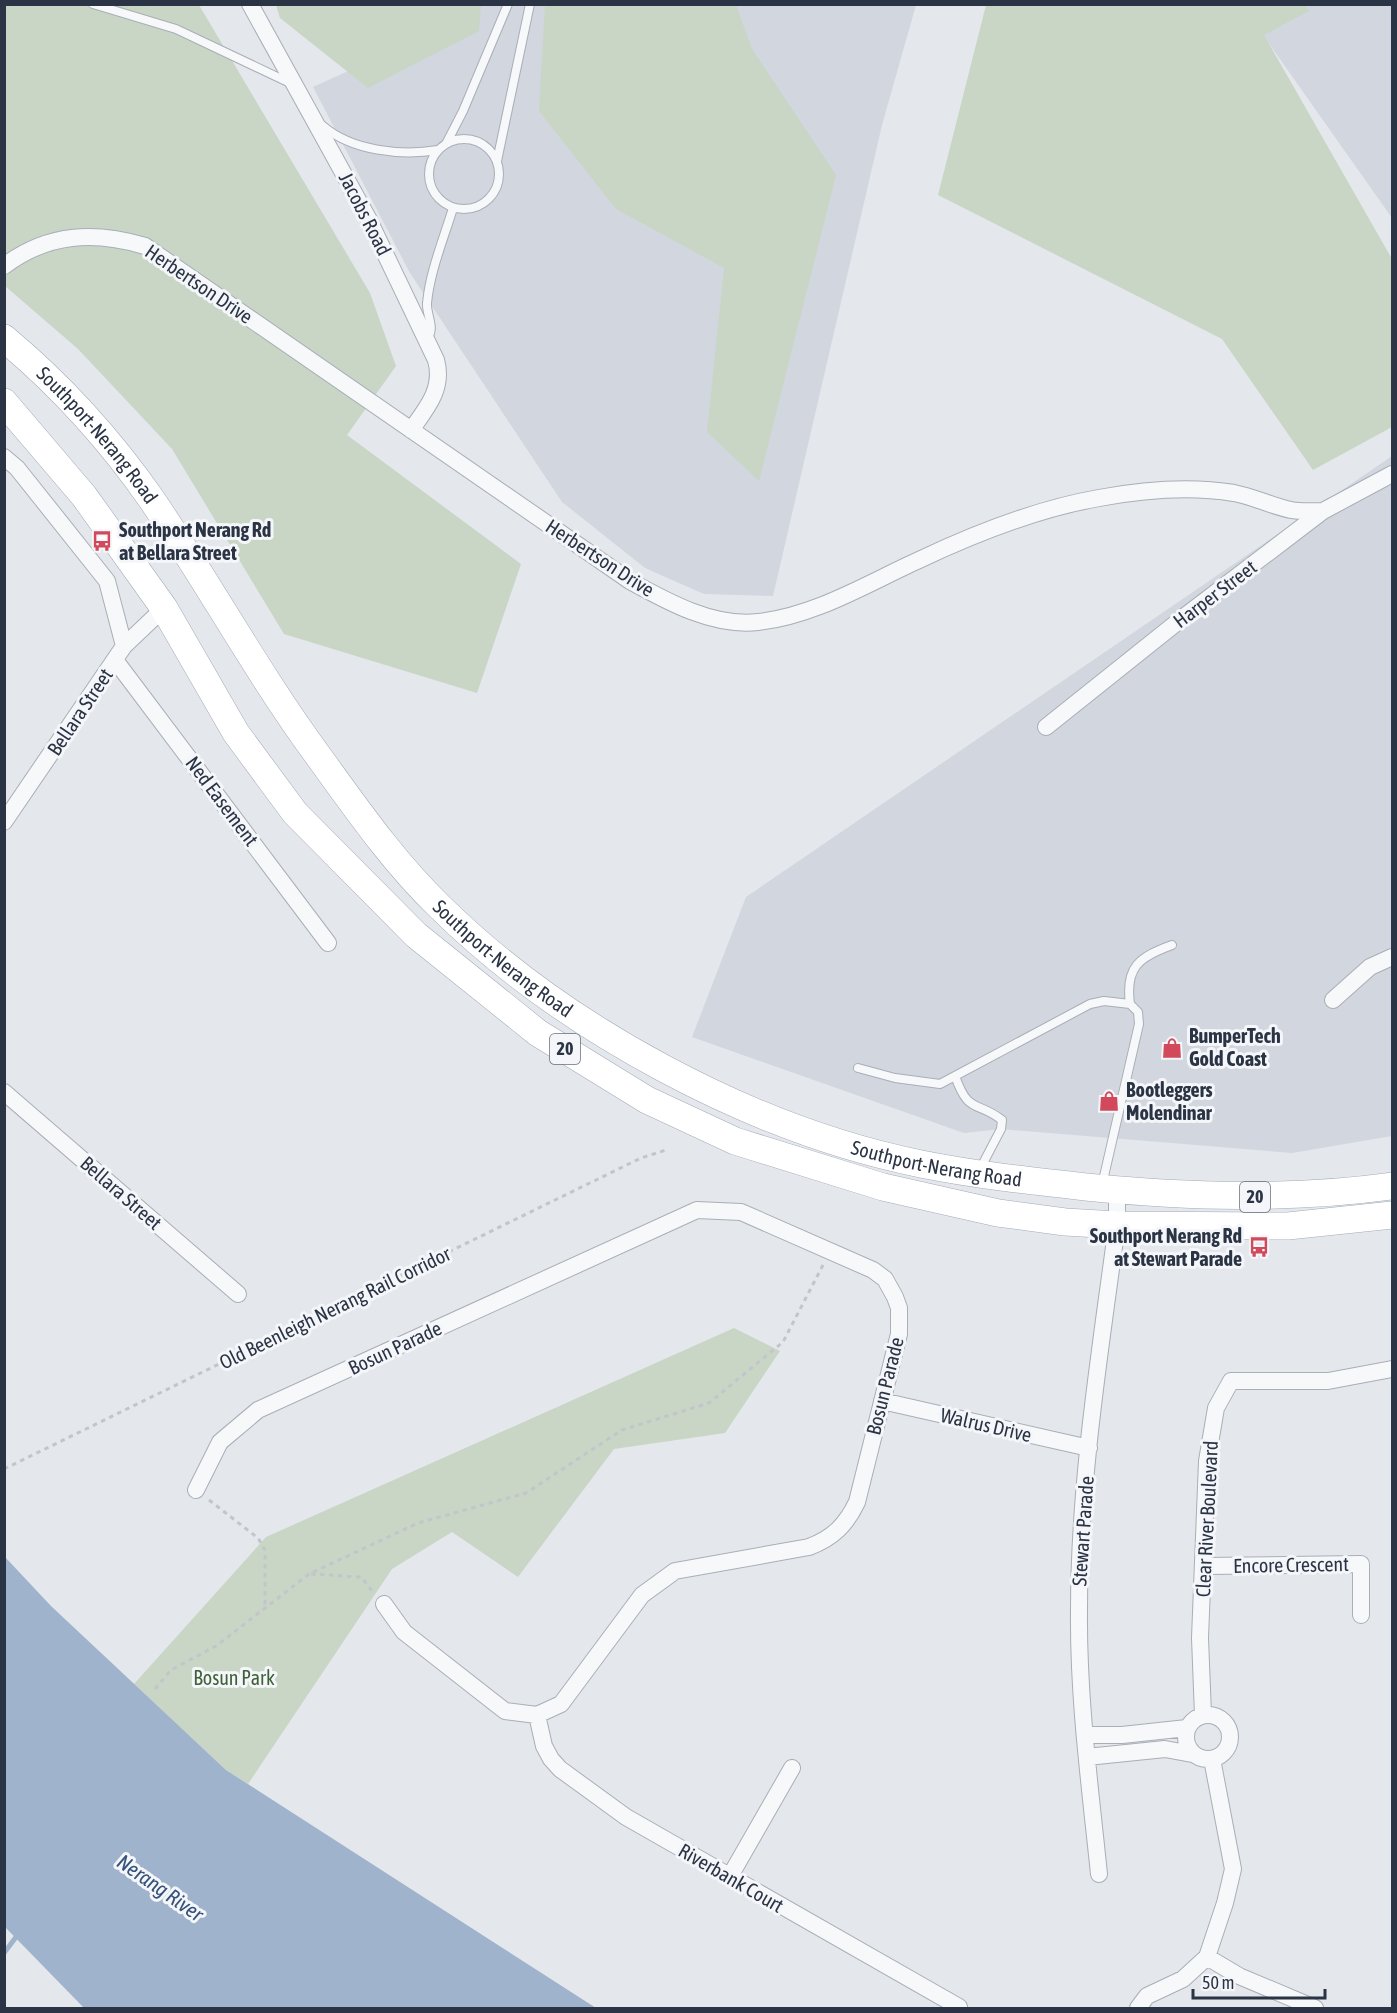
<svg xmlns="http://www.w3.org/2000/svg" width="1397" height="2013" font-family="'Asap Condensed',sans-serif">
	<style>
		.built { fill: #d2d6de }
		.green { fill: #c9d6c5 }
		.water { fill: #9fb4cc }
		.lines { fill: none; stroke-linecap: round; stroke-linejoin: round }
		.stream { stroke: #9fb4cc; stroke-width: 5 }
		.service-casing { stroke: #a9aeb7; stroke-width: 10 }
		.minor-casing { stroke: #a9aeb7; stroke-width: 18 }
		.primary-casing { stroke: #a3abb8; stroke-width: 28 }
		.path { stroke: #c2c5cb; stroke-width: 3; stroke-dasharray: 4.5 4.5; stroke-linecap: butt }
		.service { stroke: #f7f8fa; stroke-width: 8 }
		.minor { stroke: #f7f8fa; stroke-width: 16 }
		.primary { stroke: #fff; stroke-width: 27 }
		.labels { text-anchor: middle; stroke-width: 6; stroke-linejoin: round; paint-order: stroke }
		.shield { fill: #f4f6f9; stroke: #676e7b; stroke-width: 1.5 }
		.shield-label { font-size: 18px; font-weight: bold; fill: #2b3445 }
		.street-label { font-size: 20px; fill: #2b3445; stroke: #f4f6f9 }
		.poi-label { font-size: 20px; font-weight: bold; fill: #2b3445; stroke: #f4f6f9; text-anchor: start }
		.park-label { font-size: 20px; fill: #3f6138; stroke: #f4f6f9 }
		.water-label { font-size: 21px; font-style: italic; fill: #34527a; stroke: #f4f6f9 }
	</style>
	<rect width="100%" height="100%" fill="#e4e7ec"/>
	<path class="built" d="M468 5H916L882 125 773 596 704 594 645 568 562 502 410 273 313 87 467 17Z
		M1293 5H1392V218L1263 35Z
		M1392 456V1136L1292 1153 1001 1129 964 1133 692 1037 746 897Z"/>
	<path class="green" d="M5 5H199L370 293 396 366 347 435 521 564 477 693 284 634 172 449 78 349 5 286Z
		M276 5H481L479 31 368 88 280 18Z
		M545 5H736L752 49 836 175 759 481 707 432 724 268 616 209 539 111Z
		M986 5H1305L1309 11 1264 35 1392 259V427L1313 470 1222 339 938 195Z
		M734 1328 780 1351 725 1433 614 1449 518 1577 452 1532 392 1569 248 1784 226 1770 134 1684 266 1537Z"/>
	<path class="water" d="M5 1557 51 1606 226 1770 596 2008H84L5 1927Z"/>
	<g class="lines">
		<path class="stream" d="M4 1953 19 1933"/>
		<g class="service-casing">
			<path id="service" d="M93 4 176 29 290 83
				M323 126C352 151 401 156 438 150
				M429 174a35 35 0 1 1 70 0a35 35 0 1 1-70 0Z
				M446 144 463 111 508 4
				M497 161 530 4
				M427 338C436 329 426 314 427 303 430 271 444 238 453 208
				M1130 1004C1125 967 1139 957 1172 945
				M858 1068 895 1078 940 1084 1090 1004 1104 1001 1130 1004 1138 1012 1139 1024 1102 1185
				M955 1076C969 1115 976 1100 1002 1120L1001 1129 979 1171"/>
		</g>
		<g class="minor-casing">
			<path id="minor" d="M250 4 368 218 436 360C444 388 427 408 411 430
				M4 266C48 233 94 231 145 246L630 581C668 602 713 627 758 622 815 616 868 583 919 560 976 533 1036 509 1099 498 1142 490 1191 486 1234 493 1254 497 1272 506 1291 510 1301 512 1312 511 1323 511
				M4 457 17 468 107 581 124 646
				M115 660 328 943
				M1046 727 1185 616 1323 511 1392 474
				M4 822 124 646 164 608
				M1333 1000 1370 967 1392 957
				M4 1092 238 1294
				M882 1401 1089 1448
				M196 1490 220 1442 258 1410 697 1210 741 1212 873 1270 885 1279 895 1297 899 1308V1334L857 1502C846 1525 833 1538 809 1547L675 1571 642 1595 561 1704 537 1715 505 1711 404 1632 384 1604
				M1205 1566 1361 1564V1615
				M1186 1737a22 22 0 1 1 44 0a22 22 0 1 1-44 0Z
				M537 1715 544 1746 551 1759 560 1769 626 1817 959 2007
				M1203 1715 1200 1638 1207 1461 1216 1408 1231 1381H1328L1392 1369
				M1085 1735H1122L1187 1728
				M1087 1757 1165 1749 1192 1754
				M1099 1874C1090 1786 1078 1698 1079 1610 1079 1481 1100 1352 1117 1225V1190
				M729 1878 792 1768
				M1207 1957 1239 1976 1315 2008
				M1138 2008 1147 1996 1183 1979 1207 1957 1225 1903 1233 1869 1212 1759"/>
		</g>
		<g class="primary-casing">
			<g id="primary">
				<path id="s1" d="M4 338C59 384 111 441 152 500 209 584 258 674 319 757 356 808 394 863 440 907 563 1028 752 1130 921 1164 976 1175 1031 1181 1086 1187 1189 1197 1290 1200 1392 1186"/>
				<path d="M4 402 84 496 164 608 236 733 295 813 416 935 538 1033 647 1100 735 1141 883 1187 998 1213 1065 1222 1117 1225 1288 1226 1392 1215"/>
			</g>
		</g>
		<path class="path" d="M4 1469 641 1158 666 1150
			M209 1500 258 1538 265 1550V1608
			M311 1574 361 1577 373 1592
			M155 1689 171 1670 216 1646 309 1574 418 1523 526 1493 622 1430 709 1403 783 1342 823 1265"/>
		<use href="#service" class="service"/>
		<use href="#minor" class="minor"/>
		<use href="#primary" class="primary"/>
	</g>
	<defs>
		<g id="bus-bare" transform="scale(1.62)"><path d="M-5-6H5V4H4V6H2V4H-2V6H-4V4H-5ZM-3.5-4V0h7V-4ZM-3.5 1.2v1.5H-2V1.2ZM2 1.2v1.5H3.5V1.2Z" fill="#d1495b" stroke="#f4f6f9" stroke-width="2.5" paint-order="stroke"/></g>
		<g id="shop-bare" transform="scale(1.62)"><path d="M-5-2.5h2.3a2.7 3.5 0 0 1 5.4 0H5L5.5 6h-11ZM-1.5-2.5h3a1.5 2.3 0 0 0-3 0Z" fill="#d1495b" stroke="#f4f6f9" stroke-width="2.5" paint-order="stroke"/></g>
	</defs>
	<g fill-rule="evenodd">
		<use href="#bus-bare" x="102" y="541"/>
		<use href="#shop-bare" x="1172" y="1048"/>
		<use href="#shop-bare" x="1109" y="1101"/>
		<use href="#bus-bare" x="1259" y="1247"/>
	</g>
	<g class="labels">
		<g class="shield">
			<rect x="550" y="1034" width="30" height="30" rx="4.5"/>
			<rect x="1240" y="1182" width="30" height="30" rx="4.5"/>
		</g>
		<g class="shield-label">
			<text x="565" y="1055">20</text>
			<text x="1255" y="1203">20</text>
		</g>
		<g class="street-label">
			<text transform="translate(365 214) rotate(63)" y="7">Jacobs Road</text>
			<text transform="translate(199 284) rotate(34)" y="7">Herbertson Drive</text>
			<text dy="7" stroke="none"><textPath href="#s1" startOffset="135">Southport-Nerang Road</textPath></text>
			<text transform="translate(600 558) rotate(33)" y="7">Herbertson Drive</text>
			<text transform="translate(1215 594) rotate(-37)" y="7">Harper Street</text>
			<text transform="translate(80 712) rotate(-56)" y="7">Bellara Street</text>
			<text transform="translate(222 801) rotate(53)" y="7">Ned Easement</text>
			<text dy="7" stroke="none"><textPath href="#s1" startOffset="801">Southport-Nerang Road</textPath></text>
			<text dy="7" stroke="none"><textPath href="#s1" startOffset="1287">Southport-Nerang Road</textPath></text>
			<text transform="translate(121 1193) rotate(41)" y="7">Bellara Street</text>
			<text transform="translate(335 1308) rotate(-26)" y="7">Old Beenleigh Nerang Rail Corridor</text>
			<text transform="translate(395 1348) rotate(-25)" y="7">Bosun Parade</text>
			<text transform="translate(885 1386) rotate(-76)" y="7">Bosun Parade</text>
			<text transform="translate(986 1425) rotate(13)" y="7">Walrus Drive</text>
			<text transform="translate(1207 1519) rotate(-87)" y="7">Clear River Boulevard</text>
			<text transform="translate(1083 1531) rotate(-86)" y="7">Stewart Parade</text>
			<text transform="translate(1291 1565) rotate(-1)" y="7">Encore Crescent</text>
			<text transform="translate(731 1878) rotate(30)" y="7">Riverbank Court</text>
		</g>
		<g class="poi-label">
			<text x="119" y="537">Southport Nerang Rd<tspan x="119" dy="23">at Bellara Street</tspan></text>
			<text x="1189" y="1043">BumperTech<tspan x="1189" dy="23">Gold Coast</tspan></text>
			<text x="1126" y="1097">Bootleggers<tspan x="1126" dy="23">Molendinar</tspan></text>
			<text x="1242" y="1243" text-anchor="end">Southport Nerang Rd<tspan x="1242" dy="23">at Stewart Parade</tspan></text>
		</g>
		<g class="park-label">
			<text x="234" y="1685">Bosun Park</text>
		</g>
		<g class="water-label">
			<text transform="translate(160 1888) rotate(35)" y="7">Nerang River</text>
		</g>
	</g>
	<rect width="1397" height="2013" fill="none" stroke="#2b3445" stroke-width="12"/>
	<path d="M1193 1989v9h132v-9" fill="none" stroke="#2b3445" stroke-width="3"/>
	<text x="1202" y="1989" font-size="18" fill="#2b3445" stroke="#f4f6f9" stroke-width="4.5" paint-order="stroke">50 m</text>
</svg>
